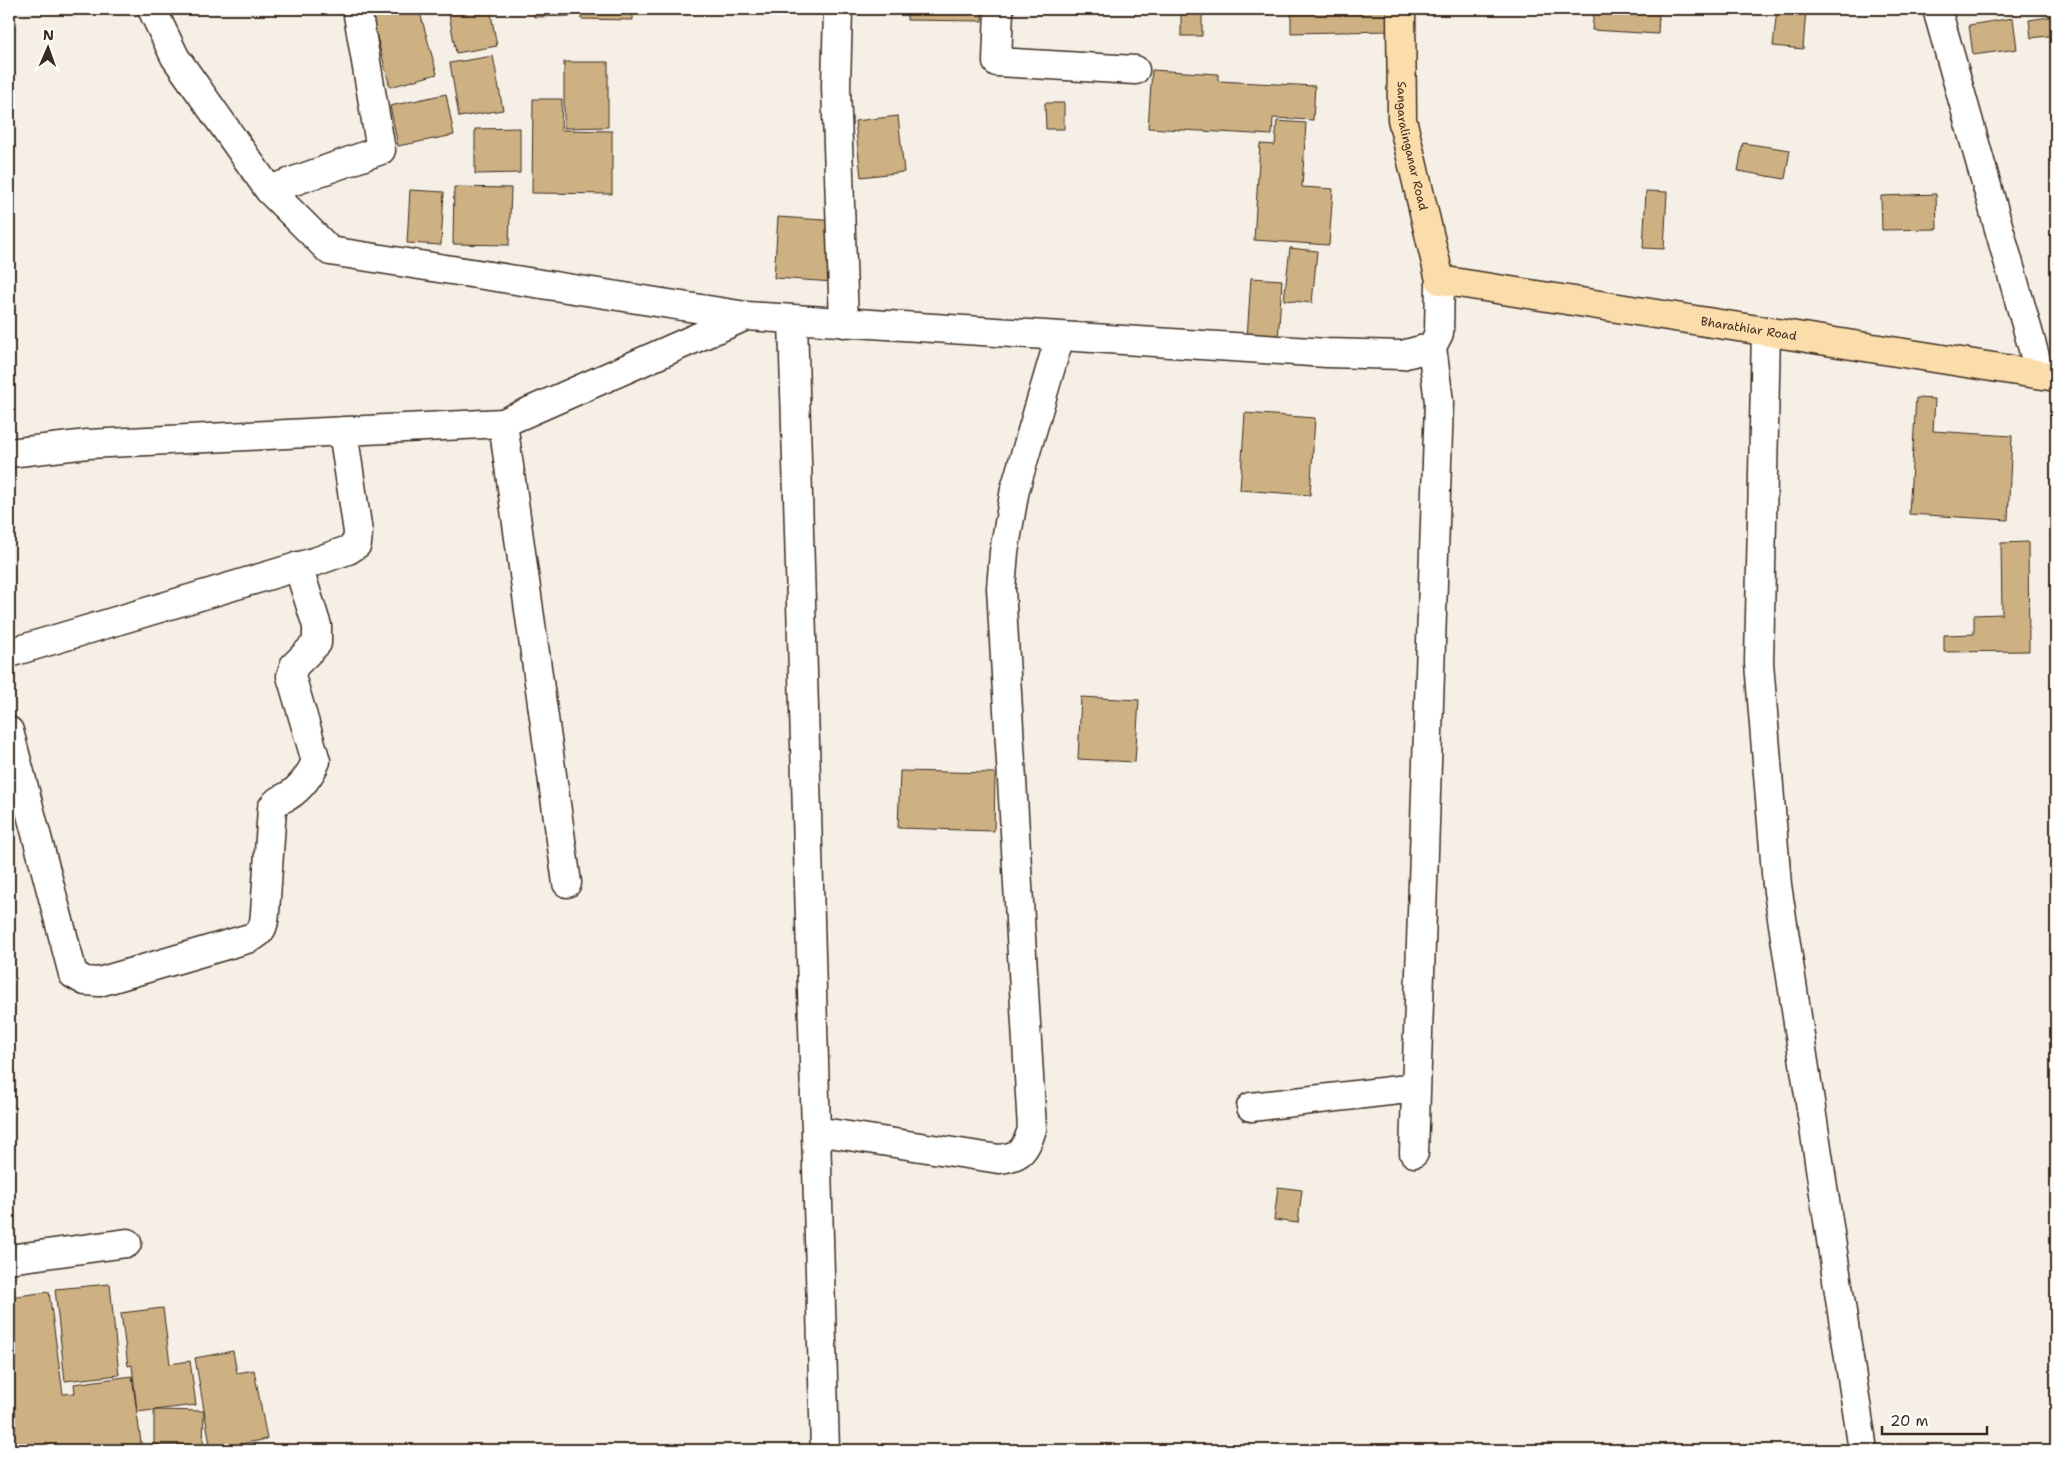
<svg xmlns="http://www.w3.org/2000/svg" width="2065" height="1459" font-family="'Shantell Sans',sans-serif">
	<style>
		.building { fill: #cdb182; stroke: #3b2a1e }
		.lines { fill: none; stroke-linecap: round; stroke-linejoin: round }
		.minor-casing { stroke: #3b2a1e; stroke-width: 31 }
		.major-casing { stroke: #3b2a1e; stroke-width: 31 }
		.minor { stroke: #fff; stroke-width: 28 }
		.major { stroke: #fbddab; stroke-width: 28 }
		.labels { text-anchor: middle; stroke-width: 4; stroke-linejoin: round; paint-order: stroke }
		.street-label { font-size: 12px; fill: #3b2a1e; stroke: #fff }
	</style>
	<rect width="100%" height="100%" fill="#f5efe6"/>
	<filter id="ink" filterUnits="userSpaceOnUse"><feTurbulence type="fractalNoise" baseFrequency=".02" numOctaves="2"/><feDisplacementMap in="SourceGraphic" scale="10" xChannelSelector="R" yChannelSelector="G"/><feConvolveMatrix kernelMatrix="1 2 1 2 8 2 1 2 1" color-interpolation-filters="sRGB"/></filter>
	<g filter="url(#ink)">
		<path class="building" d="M390 9H419L437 74 390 87 371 14Z
			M448 9H490L497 46 456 53Z
			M534 9H571V16L534 17Z
			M581 9H633V20L581 19Z
			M907 9H982V21L907 20Z
			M1181 9H1202V36H1181Z
			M1291 9H1388V31L1291 33Z
			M1594 9 1659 12 1658 34 1592 30Z
			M1777 9H1806L1803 49 1773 46Z
			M2056 16V35L2031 38 2029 20Z
			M2013 18 2017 49 1973 55 1969 25Z
			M493 56 503 110 459 117 450 63Z
			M564 62H608V127L564 128Z
			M1152 70 1218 74V81L1315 86 1313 120 1273 118 1272 135 1148 128Z
			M446 94 454 135 398 146 390 106Z
			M533 99H562L561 130 612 131V194L532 193Z
			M1045 103H1064V129H1046Z
			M898 116 904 172 861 177 855 121Z
			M1277 121 1306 123 1302 187 1333 189 1329 245 1254 240 1260 144 1275 145Z
			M520 128V173L475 174V129Z
			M1743 143 1790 150 1785 179 1738 171Z
			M454 187 511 188 509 245 453 244Z
			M410 190 444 192 441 245 407 243Z
			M1646 191 1667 192 1664 249 1643 248Z
			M1936 194 1937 229 1882 230 1881 196Z
			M778 217 838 221 834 282 774 278Z
			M1290 248 1317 251 1312 303 1284 300Z
			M1251 278 1282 280 1278 341 1247 338Z
			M1916 398 1935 399 1933 431 2012 436 2008 520 1909 514Z
			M1245 413 1315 418 1310 495 1240 490Z
			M2028 542 2029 651 1944 652V635L1974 634V615L2002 614 2001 543Z
			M1081 697 1139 700 1135 762 1078 759Z
			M900 771 995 773 994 831 898 828Z
			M1278 1187 1302 1190 1298 1223 1274 1220Z
			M110 1284 119 1375 65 1381 55 1289Z
			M49 1292 63 1394 75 1393 74 1384 132 1376 142 1450H11L9 1432V1297Z
			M163 1308 170 1364 190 1361 196 1405 137 1412 132 1365 128 1366 121 1313Z
			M233 1351 237 1373 254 1370 267 1439 211 1450 195 1358Z
			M154 1410 204 1411 203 1447 154 1445Z"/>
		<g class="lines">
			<g class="minor-casing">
				<path id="minor" d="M152 9 175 57 269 190 330 251 746 316
					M838 9 836 86 844 323
					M999 9 997 62 1135 70
					M1937 9 2040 374
					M269 190 381 150 357 9
					M793 320 825 1450
					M1766 331 1759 663 1777 885 1863 1450
					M503 423 567 883
					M9 453 88 444 503 423 746 316 1327 353 1402 355 1432 347 1439 333 1440 280
					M9 653 317 561 348 550 357 544 358 532 343 431
					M9 731 73 974 85 981 99 982 250 938C262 933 264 926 265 913L272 808C277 800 280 800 288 796 300 789 311 774 316 761L291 676 294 666 317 643V626L298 566
					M1251 1107 1416 1088
					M816 1131 999 1159C1021 1157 1026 1149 1032 1129L1001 588 1004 552 1015 489 1060 336
					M1414 1153 1439 402 1432 347
					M9 1259 127 1243"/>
			</g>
			<g class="major-casing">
				<g id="major">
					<path id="s1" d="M1401 9 1402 119 1440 280 2056 377"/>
				</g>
			</g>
			<use href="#minor" class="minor"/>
			<use href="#major" class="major"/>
		</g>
	</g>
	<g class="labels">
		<g class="street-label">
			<text dy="4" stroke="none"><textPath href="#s1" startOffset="138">Sangaralinganar Road</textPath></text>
			<text dy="4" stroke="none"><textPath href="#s1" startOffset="588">Bharathiar Road</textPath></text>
		</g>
	</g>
	<rect width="2065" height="1459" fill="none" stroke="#fff" stroke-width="30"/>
	<rect x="15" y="15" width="2035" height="1429" fill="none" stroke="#3b2a1e" stroke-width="2" filter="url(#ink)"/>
	<g transform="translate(48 48) rotate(2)" stroke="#ffffff" stroke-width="4" paint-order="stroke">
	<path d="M0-4L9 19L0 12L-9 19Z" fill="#3b2a1e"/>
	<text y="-8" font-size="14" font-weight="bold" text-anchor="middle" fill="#3b2a1e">N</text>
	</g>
	<path d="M1882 1426v8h105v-8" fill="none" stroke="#3b2a1e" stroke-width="2.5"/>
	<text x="1890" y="1426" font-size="15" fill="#3b2a1e" stroke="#ffffff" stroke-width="4" paint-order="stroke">20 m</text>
</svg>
